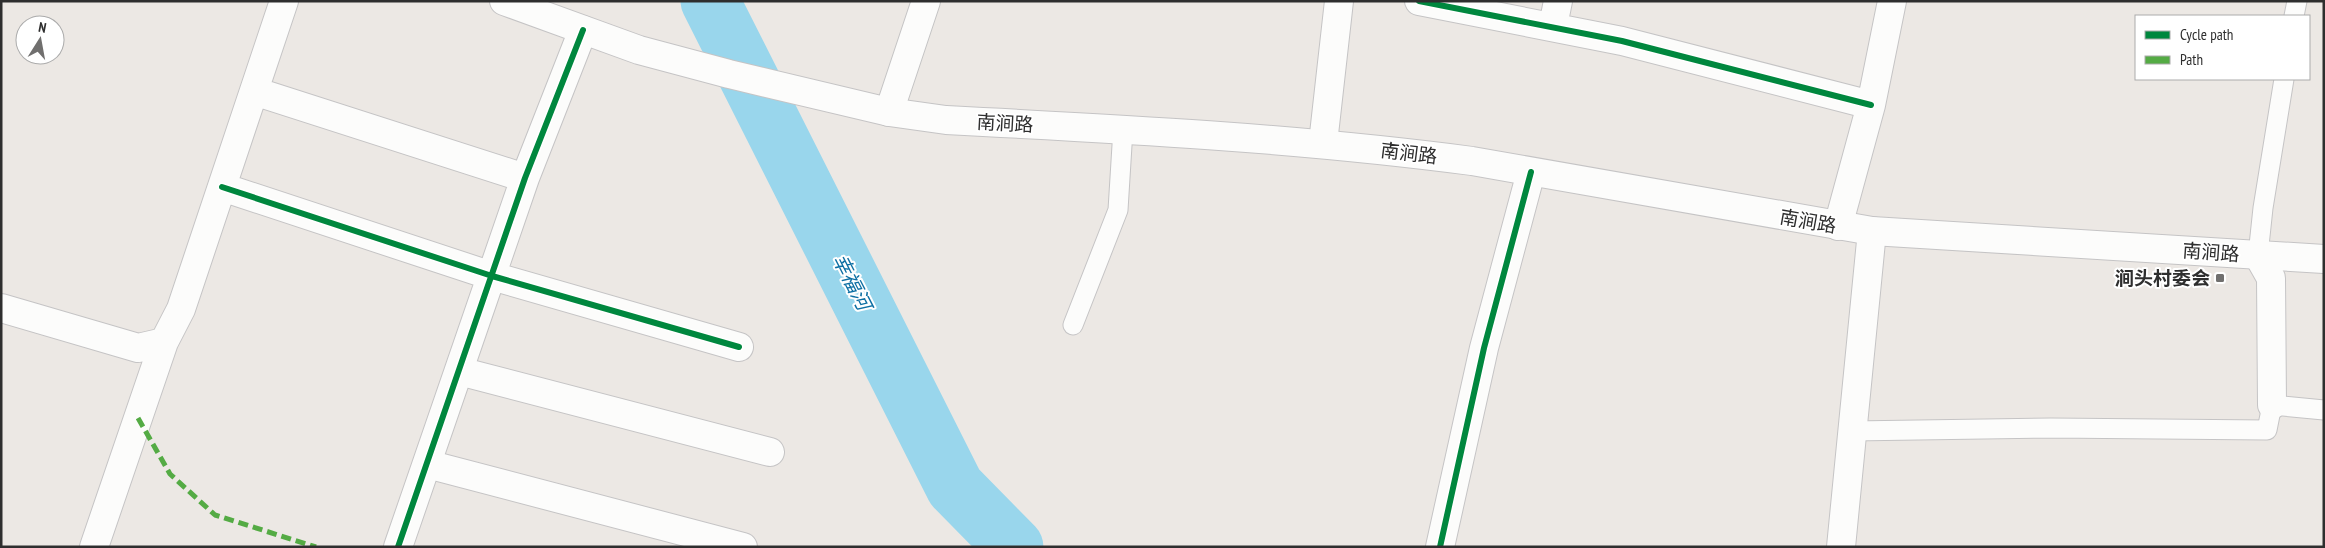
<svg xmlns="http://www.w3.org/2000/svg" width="2325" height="548" font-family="'PT Sans Narrow','Noto Sans SC',sans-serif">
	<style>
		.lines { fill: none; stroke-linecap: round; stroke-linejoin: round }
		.river { stroke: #99d6ec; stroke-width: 59 }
		.service-casing { stroke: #c5c4c5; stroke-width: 21 }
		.minor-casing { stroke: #c5c4c5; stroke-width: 30 }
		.secondary-casing { stroke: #c5c4c5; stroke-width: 30 }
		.service { stroke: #fcfcfb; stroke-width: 19 }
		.minor { stroke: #fcfcfb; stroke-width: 28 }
		.secondary { stroke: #fcfcfb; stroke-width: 28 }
		.quiet { stroke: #54ab44; stroke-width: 5; stroke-dasharray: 10 5; stroke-linecap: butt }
		.cycleway-casing { stroke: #fff; stroke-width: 9 }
		.cycleway { stroke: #00873e; stroke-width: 6 }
		.poi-dot { fill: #706f6e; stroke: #fff; stroke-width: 2 }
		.labels { text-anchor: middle; stroke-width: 4; stroke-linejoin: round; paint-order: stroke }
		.street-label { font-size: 19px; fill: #2e2e2e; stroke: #fff }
		.poi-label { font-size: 19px; font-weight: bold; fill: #2e2e2e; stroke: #fff; text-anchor: end }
		.water-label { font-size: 20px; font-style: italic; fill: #0d6fa3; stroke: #fff }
	</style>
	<rect width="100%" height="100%" fill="#ece8e4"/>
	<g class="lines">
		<path class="river" d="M710 1 955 487 1014 547"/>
		<g class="service-casing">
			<path id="service" d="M2294 16 2297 1
				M2258 255 2263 208 2284 79
				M1073 325 1118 210 1123 129
				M1852 431 2051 428 2267 430 2272 405 2324 410"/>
		</g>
		<g class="minor-casing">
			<path id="minor" d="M1419 1 1622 41 1871 105
				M1553 26 1558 1
				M254 91 525 178
				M889 112 926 1
				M1323 143 1339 1
				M222 187 492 276 739 347
				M1838 226 1871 105 1892 1
				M2258 255 2271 278 2272 405
				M1 308 138 348 164 342 181 309 284 1
				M459 371 770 452
				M427 464 743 547
				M94 547 164 342
				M398 547 525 178 583 30
				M1440 547 1484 348 1531 172
				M1841 547 1872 231"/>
		</g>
		<g class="secondary-casing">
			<path id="secondary" d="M504 1 639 50 729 74 889 112 946 120C1122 129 1297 138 1472 161L1872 231 2324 259"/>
		</g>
		<use href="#service" class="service"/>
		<use href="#minor" class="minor"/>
		<use href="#secondary" class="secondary"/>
		<path class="quiet" d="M138 418 170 474 215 515 316 547"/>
		<g class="cycleway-casing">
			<path id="cycleway" d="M1419 1 1622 41 1871 105
				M222 187 492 276 739 347
				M398 547 525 178 583 30
				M1440 547 1484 348 1531 172"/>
		</g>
		<use href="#cycleway" class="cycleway"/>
	</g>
	<rect class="poi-dot" x="2215" y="273" width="10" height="10" rx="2.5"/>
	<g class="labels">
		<g class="street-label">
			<text transform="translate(1005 123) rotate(3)" y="7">南涧路</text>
			<text transform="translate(1409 153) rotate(7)" y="7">南涧路</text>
			<text transform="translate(1808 221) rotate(10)" y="7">南涧路</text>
			<text transform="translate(2211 252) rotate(4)" y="7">南涧路</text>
		</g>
		<g class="poi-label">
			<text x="2210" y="285">涧头村委会</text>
		</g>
		<g class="water-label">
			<text transform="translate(852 282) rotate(63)" y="7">幸福河</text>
		</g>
	</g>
	<rect width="2325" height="548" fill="none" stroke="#2e2e2e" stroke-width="5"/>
	<rect x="2135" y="15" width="175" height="65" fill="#ffffff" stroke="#ababab"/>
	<rect x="2145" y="31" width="25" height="8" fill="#00873e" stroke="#ababab"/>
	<text x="2180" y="40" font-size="15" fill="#2e2e2e">Cycle path</text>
	<rect x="2145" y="56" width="25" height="8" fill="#54ab44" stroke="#ababab"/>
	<text x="2180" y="65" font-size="15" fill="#2e2e2e">Path</text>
	<g transform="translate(40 40) rotate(11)"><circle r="24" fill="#ffffff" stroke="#ababab"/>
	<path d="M0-4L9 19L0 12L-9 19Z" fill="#706f6e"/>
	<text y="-8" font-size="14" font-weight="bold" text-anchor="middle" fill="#2e2e2e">N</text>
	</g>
</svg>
